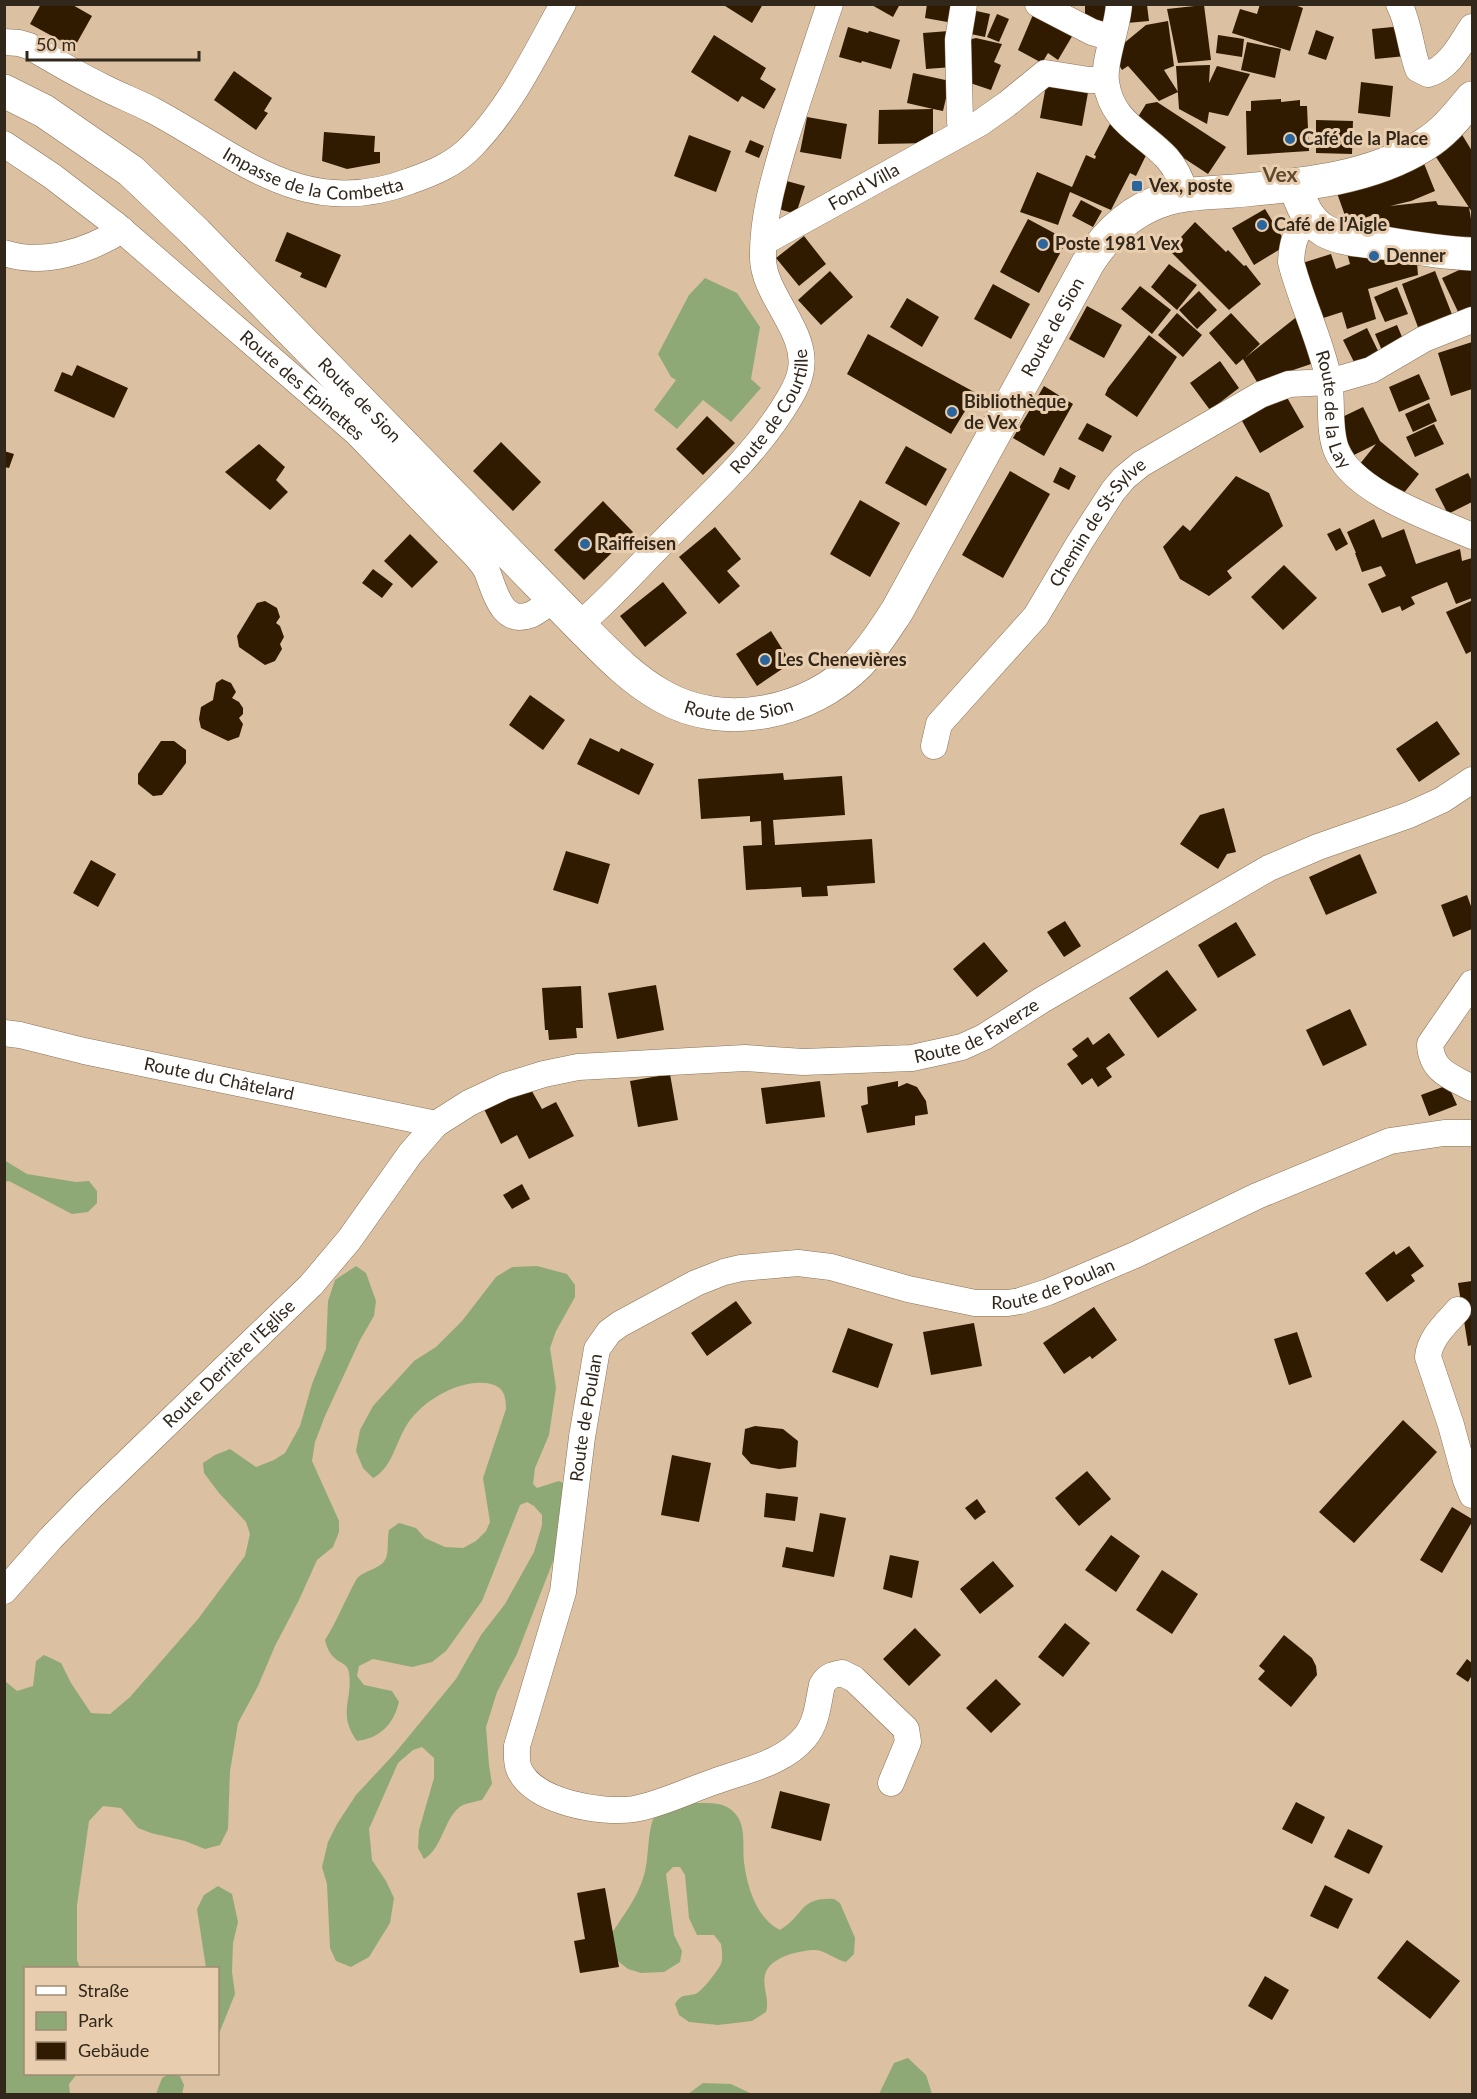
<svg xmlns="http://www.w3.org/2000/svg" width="1477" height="2099" font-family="Lato,sans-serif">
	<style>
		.green { fill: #8fa976 }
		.building { fill: #301b01 }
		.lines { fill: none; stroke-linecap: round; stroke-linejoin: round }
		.minor-casing { stroke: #8a7256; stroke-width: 27 }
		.tertiary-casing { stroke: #8a7256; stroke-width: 34 }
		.secondary-casing { stroke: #8a7256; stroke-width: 34 }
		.minor { stroke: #fff; stroke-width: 26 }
		.tertiary { stroke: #fff; stroke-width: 33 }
		.secondary { stroke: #fff; stroke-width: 33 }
		.poi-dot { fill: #2b659d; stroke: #e8cdae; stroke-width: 2 }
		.labels { text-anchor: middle; stroke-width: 6; stroke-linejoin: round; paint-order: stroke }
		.poi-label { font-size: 18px; font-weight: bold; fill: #31271b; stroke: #e8cdae; text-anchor: start }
		.street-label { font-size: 18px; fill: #31271b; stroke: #e8cdae }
		.quarter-label { font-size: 21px; font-weight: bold; fill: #5f482d; stroke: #e8cdae }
	</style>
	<rect width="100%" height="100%" fill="#dbc0a2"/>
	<path class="green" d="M705 278 737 293 760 327 751 379 761 388 731 422 703 400 677 429 654 410 676 380 671 377 658 354 689 295Z
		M4 1160 27 1174 76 1182 89 1181 97 1191V1203L88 1212 72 1214 9 1181 5 1182Z
		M356 1266 366 1273 376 1301 374 1316 360 1340 325 1416 315 1442 312 1461 339 1521V1532L333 1547 317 1560 299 1600 275 1646 258 1686 238 1723 230 1771 228 1829 220 1845 205 1849 185 1841 151 1833 138 1828 121 1808 103 1806 89 1821 77 1905V1960L80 1968H26V2074H77L69 2084 70 2094H5V1681L17 1691 33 1686 36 1661 44 1655 61 1663 71 1683 91 1713 110 1714 130 1697 198 1619 245 1556 250 1534 246 1522 219 1493 204 1473 203 1463 215 1455 230 1449 256 1467 274 1460 285 1453 300 1426 312 1384 326 1349 328 1301 335 1280Z
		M537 1266 567 1274 575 1285V1297L556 1331 550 1348 556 1388 549 1435 535 1468 533 1484 537 1488 559 1481 565 1484 566 1493 559 1516 557 1551 517 1654 497 1692 486 1727 489 1765 492 1784 482 1800C476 1801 469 1803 463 1805 444 1815 444 1847 424 1859L418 1848 419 1830 434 1778V1758L422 1747 413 1750 398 1763 369 1829 372 1860 386 1881 394 1898 390 1923 369 1957 351 1967 336 1961 330 1948 327 1884 322 1867 328 1842 337 1824 356 1795 395 1753 456 1679 481 1635 505 1604 534 1552 542 1525V1515L534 1506 527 1502 520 1505 482 1601 446 1651 432 1662 412 1667 373 1659 359 1666 357 1676 364 1685 392 1691 399 1702C393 1725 380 1738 357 1741 337 1713 353 1701 349 1673 348 1665 343 1664 337 1660 330 1655 327 1648 325 1640 337 1621 345 1600 356 1580 362 1570 381 1570 386 1558 389 1550 387 1538 389 1530L399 1523 416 1528 425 1538 445 1547 463 1548 476 1541 486 1531 490 1522 483 1478 506 1409C506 1397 504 1387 491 1384 461 1377 419 1402 405 1428 395 1445 391 1469 373 1478L363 1468 356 1451 360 1430 373 1406 414 1361 436 1347 462 1321 496 1277 512 1267Z
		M694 1803C704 1803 719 1802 727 1807 748 1819 742 1841 744 1862 747 1886 756 1918 780 1930 804 1916 799 1897 834 1899L840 1903 855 1938 854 1954 846 1962C836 1960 826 1951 816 1950 800 1950 769 1957 765 1975 762 1988 770 1999 766 2012L752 2021 718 2025 689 2022 679 2015 675 2004C682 1993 685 1997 695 1994 702 1992 718 1970 721 1964 723 1958 722 1950 721 1944L714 1935H697L689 1918 685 1875 680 1867H673L666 1874 674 1935 682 1951 680 1962 664 1972 641 1973 628 1969 613 1957 607 1941C617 1924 634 1903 641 1884 650 1863 646 1840 653 1819L669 1810Z
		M218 1886 232 1894 238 1922 233 1943 232 1972 235 1994 218 2036V1968H206L197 1909 204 1895Z
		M908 2058 926 2075 932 2094H879L894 2063Z
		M169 2074 180 2076 184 2085 182 2094H156L162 2078Z
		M703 2083 731 2084 752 2094H688Z"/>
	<path class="building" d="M41 4H71L92 16 74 48 30 24Z
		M722 4H763L752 23Z
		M870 4H900L893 17Z
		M927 4H956L953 23 925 18Z
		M1085 4H1114V26L1085 27Z
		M1260 4H1292L1303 8 1290 51 1232 33 1240 9 1257 14Z
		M1125 5H1147L1149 21 1127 23Z
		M1204 5 1211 60 1178 63 1167 9Z
		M972 10 990 14 985 37 966 33Z
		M1035 10 1077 28 1058 60 1048 53 1042 63 1018 50Z
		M997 14 1009 19 999 42 987 37Z
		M1168 21 1174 66 1164 70 1178 92 1159 101 1128 66 1122 70 1112 53 1146 25Z
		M1403 26 1406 56 1375 59 1372 29Z
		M848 27 868 33 869 31 900 40 891 69 862 61 861 63 839 57Z
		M1316 30 1334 37 1326 60 1308 54Z
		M949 31 953 67 926 69 923 33Z
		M714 35 766 68 760 79 776 89 764 109 742 96 738 102 691 72Z
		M1218 35 1244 39 1242 57 1216 53Z
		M976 38 1002 44 994 62 1001 65 991 90 967 82 963 41Z
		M1247 42 1281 49 1275 78 1241 70Z
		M1210 65 1209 83 1217 66 1250 74 1228 116 1209 112 1207 124 1179 109 1176 66Z
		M234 71 272 98 264 111 268 113 256 130 214 100Z
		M913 73 950 81 943 111 933 109V143L878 144 879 110 933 109 907 103Z
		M1047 80 1089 87 1082 126 1040 118Z
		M1361 82 1393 86 1390 117 1358 113Z
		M1281 99V102L1300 100V106H1307L1309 151 1247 155 1246 111H1251V101Z
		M1157 102 1226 147 1208 174 1144 132 1138 117 1146 104Z
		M807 117 847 124 841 159 800 152Z
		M1316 120 1353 121 1352 154 1316 153Z
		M1110 124 1150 147 1136 176 1130 173 1111 210 1070 192 1058 225 1020 212 1037 172 1072 187 1086 155 1095 159 1096 156 1094 155Z
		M324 132 375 136 374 152H380V163L347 169 322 161Z
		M1461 133 1472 151V212L1434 154Z
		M689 135 731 151 716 192 674 176Z
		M750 140 764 146 759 158 745 152Z
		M1423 161 1435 191 1411 201 1390 206 1436 201 1438 205 1469 207 1472 225V242L1374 233 1373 215 1348 224 1337 193Z
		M783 180 805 186 796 214 775 208Z
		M1081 200 1102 211 1093 227 1072 216Z
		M1265 209 1287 245 1254 265 1232 228Z
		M1028 219 1067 240 1039 293 1000 272Z
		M1195 222 1226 252 1228 250 1244 266 1246 265 1261 284 1229 310 1169 250Z
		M287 232 341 255 326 288 300 277 302 273 275 261Z
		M804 236 826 264 799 286 776 258Z
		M1416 250 1418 275 1368 289 1376 319 1347 329 1342 312 1314 321 1296 265 1331 254 1336 269 1350 264 1347 253Z
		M1169 264 1197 285 1177 310 1151 287Z
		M1472 264V310L1460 316 1442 278Z
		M830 271 853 297 821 325 798 300Z
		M1435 271 1453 317 1419 330 1402 284Z
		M993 284 1030 304 1011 339 974 319Z
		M1140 286 1171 310 1152 334 1121 309Z
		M1397 287 1408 314 1385 322 1374 297Z
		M1199 291 1217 310 1197 329 1179 310Z
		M907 298 939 317 922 347 890 327Z
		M1087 306 1122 325 1104 358 1069 339Z
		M1177 313 1202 335 1183 357 1158 335Z
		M1231 313 1260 344 1246 357 1299 315 1317 362 1257 382 1243 359 1236 365 1209 333Z
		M1397 325 1405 344 1383 353 1375 334Z
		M1367 328 1381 357 1357 368 1343 340Z
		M868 334 976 393 951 434 847 374Z
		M1149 335 1177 357 1137 417 1105 395 1108 388Z
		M1472 342V389L1451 396 1438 353Z
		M1220 361 1239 388 1210 410 1190 383Z
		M77 365 128 388 114 418 54 391 62 372 72 376Z
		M1419 374 1430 399 1399 412 1389 387Z
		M1044 386 1073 404 1044 456 1013 438Z
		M1285 394 1304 427 1260 453 1241 419Z
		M1429 403 1437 421 1413 432 1405 414Z
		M1363 407 1380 441 1419 474 1399 499 1359 465 1376 444 1354 455 1336 420Z
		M707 416 735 443 703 475 676 449Z
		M1087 423 1112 436 1103 452 1078 439Z
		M1434 424 1444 444 1415 457 1406 437Z
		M501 442 541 482 513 511 473 471Z
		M259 444 285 467 276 480 288 492 270 510 225 472Z
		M906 446 947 469 926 506 885 483Z
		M4 451 14 454 9 468 4 467Z
		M1060 467 1076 476 1069 490 1053 482Z
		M1010 471 1050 494 1003 578 962 555Z
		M1468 473 1472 481V502L1448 514 1435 489Z
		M1236 476 1269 493 1283 526 1227 571 1232 578 1209 596 1180 579 1163 547 1183 525 1190 531Z
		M860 500 900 523 870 577 830 554Z
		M603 501 633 532 584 580 554 550Z
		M1374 519 1382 538 1404 529 1416 564 1460 549 1462 561 1472 558V598L1456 604 1447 582 1411 597 1415 604 1402 611 1400 606 1382 613 1368 584 1386 576 1381 566 1362 572 1355 553H1356L1347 532Z
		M715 527 741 559 727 571 740 586 719 604 679 557Z
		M1340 528 1348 544 1336 551 1327 534Z
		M410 534 438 562 412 588 384 561Z
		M1284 565 1317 598 1283 630 1251 597Z
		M373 569 393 584 382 598 362 583Z
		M663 582 687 613 645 647 620 616Z
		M265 601 277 608 280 617 276 623 280 626 284 637 280 644 282 649 275 661 265 665 239 647 237 636 257 603Z
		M1471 601 1472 651 1466 654 1446 612Z
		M771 631 791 663 757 686 736 654Z
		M222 679 231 683 236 692 232 698 239 702 243 708V714L239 718 243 724 239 737 228 741 201 728 199 719 201 707 213 700 216 683Z
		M530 695 565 720 543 750 509 725Z
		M1437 721 1460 754 1419 782 1396 749Z
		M590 738 619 752 621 748 654 764 639 795 577 764Z
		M161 741H174L186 750V763L162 795 153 796 138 784V774Z
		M783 773 784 780 842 776 845 815 773 820 775 845 872 839 875 883 827 886 828 896 802 897 801 887 746 890 743 846 762 845 761 821 750 822V816L701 819 698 779Z
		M1224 808 1236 852 1227 854 1218 869 1180 844 1200 815Z
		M566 851 610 864 598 904 553 890Z
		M1360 854 1377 893 1326 915 1309 877Z
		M91 860 116 874 98 907 73 893Z
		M1467 895 1472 909V929L1453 937 1441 905Z
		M1065 921 1081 946 1064 957 1047 932Z
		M1236 922 1256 955 1218 978 1198 945Z
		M984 942 1008 971 977 997 953 969Z
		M1167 970 1197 1010 1158 1038 1129 998Z
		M656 985 664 1030 617 1039 608 993Z
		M581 986 583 1028H576L577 1038 549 1040 548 1030H545L542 988Z
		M1350 1009 1367 1045 1323 1066 1306 1030Z
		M1109 1033 1125 1055 1106 1068 1112 1077 1098 1087 1092 1078 1082 1085 1067 1064 1078 1056 1072 1049 1088 1037 1093 1045Z
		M670 1074 678 1120 638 1127 630 1081Z
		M820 1081 825 1117 766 1124 761 1088Z
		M898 1081V1087L907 1083 917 1087 926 1101 928 1114 915 1116V1125L867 1133 861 1106 868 1104 867 1087Z
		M1448 1085 1457 1105 1429 1116 1421 1095Z
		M529 1086 542 1109 556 1102 574 1136 529 1159 517 1135 501 1144 484 1109Z
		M522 1184 530 1199 512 1209 503 1195Z
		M1409 1246 1424 1266 1411 1275 1415 1281 1387 1302 1365 1273 1394 1251 1396 1255Z
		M1472 1281V1345L1468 1346 1458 1283Z
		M736 1301 752 1323 707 1356 691 1333Z
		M1094 1307 1117 1340 1092 1359 1090 1356 1064 1374 1043 1343Z
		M974 1323 982 1366 931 1375 923 1332Z
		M848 1328 893 1344 878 1388 832 1372Z
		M1297 1332 1312 1377 1289 1385 1274 1339Z
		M1403 1420 1437 1452 1354 1543 1319 1512Z
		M755 1426 783 1429 798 1441 796 1467 779 1469 751 1464 742 1454 745 1429Z
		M672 1455 711 1463 699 1522 661 1515Z
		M1087 1471 1111 1499 1079 1526 1055 1498Z
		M766 1493 798 1497 795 1521 764 1517Z
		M977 1499 986 1512 975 1520 965 1508Z
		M1452 1507 1472 1519V1522L1442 1573 1420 1560Z
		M820 1513 846 1518 834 1577 782 1567 786 1547 813 1552Z
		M1111 1535 1140 1556 1116 1592 1085 1570Z
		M890 1555 919 1561 912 1598 883 1589Z
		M993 1561 1014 1586 980 1614 960 1589Z
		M1162 1570 1198 1594 1172 1634 1136 1610Z
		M1065 1623 1090 1643 1063 1677 1038 1657Z
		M915 1628 941 1655 909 1686 883 1659Z
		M1284 1635 1312 1658 1316 1666 1317 1675 1291 1707 1258 1679 1265 1671 1259 1666Z
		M1467 1659 1472 1663V1675L1468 1682 1456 1674Z
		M996 1679 1021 1704 991 1733 966 1708Z
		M780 1791 830 1804 821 1841 771 1828Z
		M1296 1802 1325 1817 1312 1844 1282 1829Z
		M1348 1829 1383 1846 1369 1874 1334 1857Z
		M1325 1885 1353 1899 1338 1929 1310 1916Z
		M605 1888 619 1967 580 1973 574 1941 585 1939 577 1893Z
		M1407 1940 1460 1981 1430 2019 1377 1978Z
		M1265 1976 1289 1990 1272 2020 1248 2006Z"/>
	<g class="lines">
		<g class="minor-casing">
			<g id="minor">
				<path d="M964 4 958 40 960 122 964 131"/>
				<path d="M1038 4 1092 32 1112 38"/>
				<path d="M1119 4C1118 28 1103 60 1106 82 1112 123 1142 131 1167 158 1177 169 1182 182 1186 195"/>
				<path d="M1399 4C1410 25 1410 48 1418 69L1428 74C1449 68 1460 45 1472 27"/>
				<path id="s1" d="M4 42 19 43 29 46C53 60 76 74 101 86 118 95 137 102 154 111 241 158 305 221 410 181 433 173 455 164 472 146 511 106 536 53 563 4"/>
				<path id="s2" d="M4 144 52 176 116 225 357 433 475 555C480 561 486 567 488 574 495 592 502 625 530 615 538 612 546 604 554 599"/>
				<path id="s3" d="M1309 217C1295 232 1292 243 1291 262 1301 302 1321 340 1329 381 1333 403 1328 427 1336 449 1353 493 1432 518 1472 536"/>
				<path id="s4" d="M764 242 980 123 1007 104 1045 73 1089 80H1105"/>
				<path d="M4 253C44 266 88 251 122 230"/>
				<path id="s5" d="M579 625C609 600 635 570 663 542 704 500 750 460 782 410 789 399 797 387 800 374 811 334 764 297 763 259 762 216 775 175 787 134 801 91 815 48 830 4"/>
				<path id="s6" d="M934 746 939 724 1036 616 1080 542 1113 491 1124 478 1141 464 1260 395 1289 384 1329 382 1371 370 1424 339 1472 320"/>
				<path d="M1472 983 1430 1044C1431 1071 1451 1077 1472 1088"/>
				<path id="s7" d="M4 1033 20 1035 84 1051 436 1124"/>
				<path d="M1458 1310C1446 1324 1430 1337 1428 1357L1451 1425 1466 1480 1472 1495"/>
				<path id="s8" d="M4 1591 51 1538 87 1501 311 1285 349 1240 410 1154 436 1124 469 1103 505 1086 544 1074 578 1067 745 1058 803 1062 912 1058 962 1047 984 1037 1042 1000 1269 868 1318 847 1409 815 1442 800 1472 780"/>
				<path id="s9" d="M891 1783 908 1742 906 1729 854 1679 842 1673C832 1675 827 1676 822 1685 818 1703 817 1723 805 1737 784 1763 746 1770 716 1781 689 1790 662 1804 634 1809 601 1814 533 1802 519 1769 516 1762 517 1753 517 1746L563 1592 582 1437 597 1349 609 1332 620 1324 696 1283 724 1272 741 1268 798 1263 831 1267 908 1289 975 1303H1008L1020 1301 1048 1292 1135 1255 1257 1196 1390 1141 1444 1133H1472"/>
			</g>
		</g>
		<g class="tertiary-casing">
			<path id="tertiary" d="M1295 185C1301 203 1307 221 1325 231 1341 240 1366 241 1384 243 1413 248 1443 253 1472 254"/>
		</g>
		<g class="secondary-casing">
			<g id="secondary">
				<path id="s10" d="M4 91 44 111 131 171 196 233 579 625C605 651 630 678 662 696 724 732 810 713 859 663 874 647 885 629 897 611L1088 263C1107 233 1133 209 1167 199 1189 192 1213 193 1235 191 1299 185 1368 180 1424 145 1444 133 1458 115 1472 98"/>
			</g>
		</g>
		<use href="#minor" class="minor"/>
		<use href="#tertiary" class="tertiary"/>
		<use href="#secondary" class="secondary"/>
	</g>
	<g class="poi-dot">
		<circle cx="1290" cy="139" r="6"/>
		<rect x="1131" y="180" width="12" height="12" rx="3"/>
		<circle cx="1262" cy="225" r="6"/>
		<circle cx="1043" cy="244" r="6"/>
		<circle cx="1374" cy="256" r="6"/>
		<circle cx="952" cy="412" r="6"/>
		<circle cx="585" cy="544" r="6"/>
		<circle cx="765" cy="660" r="6"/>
	</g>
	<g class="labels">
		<g class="poi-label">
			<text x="1302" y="145">Café de la Place</text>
			<text x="1149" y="192">Vex, poste</text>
			<text x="1274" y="231">Café de l’Aigle</text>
			<text x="1055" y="250">Poste 1981 Vex</text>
			<text x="1386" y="262">Denner</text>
			<text x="964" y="408">Bibliothèque<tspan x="964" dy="21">de Vex</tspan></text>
			<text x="597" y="550">Raiffeisen</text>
			<text x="777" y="666">Les Chenevières</text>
		</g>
		<g class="street-label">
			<text dy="6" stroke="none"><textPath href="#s1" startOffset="342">Impasse de la Combetta</textPath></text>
			<text dy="6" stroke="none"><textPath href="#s4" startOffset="114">Fond Villa</textPath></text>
			<text dy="6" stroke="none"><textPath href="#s10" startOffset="1500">Route de Sion</textPath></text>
			<text dy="6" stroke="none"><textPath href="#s2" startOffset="384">Route des Epinettes</textPath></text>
			<text dy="6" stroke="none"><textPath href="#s10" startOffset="474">Route de Sion</textPath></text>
			<text dy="6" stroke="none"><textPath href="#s5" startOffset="290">Route de Courtille</textPath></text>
			<text dy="6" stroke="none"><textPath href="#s3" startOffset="204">Route de la Lay</textPath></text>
			<text dy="6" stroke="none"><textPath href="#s6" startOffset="280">Chemin de St-Sylve</textPath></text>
			<text dy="6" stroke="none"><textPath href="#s10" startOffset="978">Route de Sion</textPath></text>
			<text dy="6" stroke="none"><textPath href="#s8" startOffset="1197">Route de Faverze</textPath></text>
			<text dy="6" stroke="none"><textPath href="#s7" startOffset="220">Route du Châtelard</textPath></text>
			<text dy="6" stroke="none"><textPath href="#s9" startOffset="1456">Route de Poulan</textPath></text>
			<text dy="6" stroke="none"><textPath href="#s8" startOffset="320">Route Derrière l'Eglise</textPath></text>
			<text dy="6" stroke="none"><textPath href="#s9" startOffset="898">Route de Poulan</textPath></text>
		</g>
		<g class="quarter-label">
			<text x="1280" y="182">Vex</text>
		</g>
	</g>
	<rect width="1477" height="2099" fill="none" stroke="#31271b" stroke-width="12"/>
	<rect x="24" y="1967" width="195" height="108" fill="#e8cdae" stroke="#9f8b73" stroke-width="1.5"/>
	<rect x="36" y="1986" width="30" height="9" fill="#ffffff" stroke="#9f8b73" stroke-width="1.5"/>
	<text x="78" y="1997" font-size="18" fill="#31271b">Straße</text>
	<rect x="36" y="2012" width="30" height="18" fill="#8fa976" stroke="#9f8b73" stroke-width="1.5"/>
	<text x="78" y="2027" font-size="18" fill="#31271b">Park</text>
	<rect x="36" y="2042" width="30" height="18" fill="#301b01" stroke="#9f8b73" stroke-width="1.5"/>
	<text x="78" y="2057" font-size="18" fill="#31271b">Gebäude</text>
	<path d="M27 51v9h172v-9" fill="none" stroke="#31271b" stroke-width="3"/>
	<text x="36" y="51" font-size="18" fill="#31271b" stroke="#e8cdae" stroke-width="4.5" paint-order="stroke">50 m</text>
</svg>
